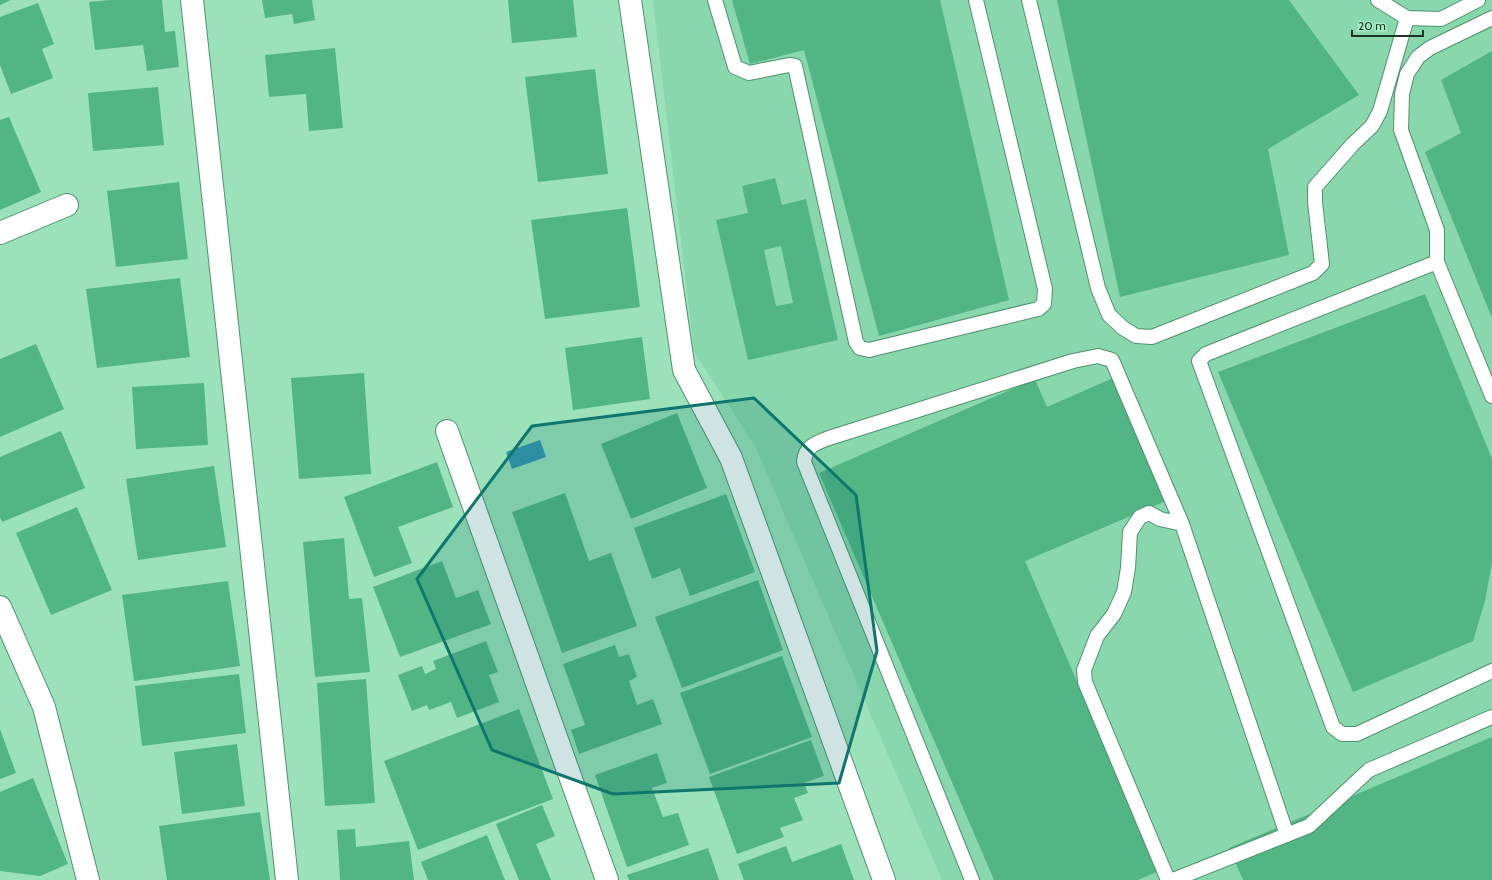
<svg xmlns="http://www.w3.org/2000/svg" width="1492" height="880" font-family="Cabin,sans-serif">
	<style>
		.built { fill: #89d7ad }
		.water { fill: #3494af }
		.building { fill: #51b584; fill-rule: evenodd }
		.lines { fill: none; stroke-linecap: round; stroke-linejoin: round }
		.lane-casing { stroke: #4e926f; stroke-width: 16 }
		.street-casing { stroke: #4e926f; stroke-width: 24 }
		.lane { stroke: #fff; stroke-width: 14 }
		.street { stroke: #fff; stroke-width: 22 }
		.marked { fill: #0f766e; fill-opacity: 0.2; stroke: #0f766e; stroke-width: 3; stroke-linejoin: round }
	</style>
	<rect width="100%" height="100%" fill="#9be2bb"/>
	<path class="built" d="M653 0H1492V880H942L755 446 694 352Z"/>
	<path class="water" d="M540 440 546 457 512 469 506 452Z"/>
	<path class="building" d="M0 0H11L0 5Z
		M110 0H162L165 32 175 31 179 67 147 71 143 45 95 50 89 2Z
		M262 0H312L315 20 294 24 292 14 265 18Z
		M508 0H573L577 37 512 43Z
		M732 0H940L1009 300 879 336 804 50 750 64Z
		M1057 0H1289L1359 95 1268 149 1289 255 1120 297Z
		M38 3 54 44 42 49 53 78 11 94 0 65V17Z
		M335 48 343 128 309 131 306 94 269 97 265 55Z
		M1492 51V318L1425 152 1461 133 1441 80Z
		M595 69 608 174 538 182 525 77Z
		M158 87 164 145 93 151 88 93Z
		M9 117 41 192 0 210V120Z
		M775 178 782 205 806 199 838 340 748 360 716 220 748 213 742 186ZM781 246 793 303 776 306 764 250Z
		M179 182 188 259 116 267 107 191Z
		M627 208 640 307 545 319 531 220Z
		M180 278 190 357 97 368 86 289Z
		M1425 294 1492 459V562L1485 601 1473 641 1353 692 1218 372Z
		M642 337 650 399 573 410 565 348Z
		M36 344 64 409 0 437V359Z
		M364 373 371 474 299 479 291 378Z
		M1113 378 1166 501 1025 561 1159 871 1138 880H994L819 473 1035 379 1047 407Z
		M204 383 208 445 136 449 132 387Z
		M677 413 707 488 631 519 601 444Z
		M61 431 85 488 2 522 0 517V457Z
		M437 462 453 507 398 527 412 563 374 577 344 497Z
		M214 466 226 547 138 560 126 479Z
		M565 493 589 561 611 553 637 626 562 653 512 512Z
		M726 494 755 572 690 596 680 568 652 579 634 528Z
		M77 507 112 590 51 615 16 533Z
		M344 538 349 599 362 598 370 672 315 677 303 542Z
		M442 561 456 598 478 590 491 624 400 657 373 587Z
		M758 580 783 650 682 688 655 617Z
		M228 581 240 666 134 681 122 595Z
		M486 641 498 672 489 675 499 702 457 718 451 702 429 710 427 705 412 711 398 675 422 666 425 674 436 669 433 661Z
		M615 645 619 657 629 654 637 677 629 681 637 705 653 699 662 724 579 754 571 730 585 725 563 664Z
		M782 656 812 737 710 774 680 693Z
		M239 674 246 733 142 746 135 686Z
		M366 679 375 803 325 806 317 683Z
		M519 709 553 799 418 850 384 761Z
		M0 729 16 773 0 779Z
		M1492 737V880H1243L1229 848Z
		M811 740 824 776 804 783 808 793 794 798 803 820 780 828 784 837 737 854 709 777Z
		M237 744 245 806 182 814 174 752Z
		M657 753 667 783 652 788 663 817 678 813 689 845 627 867 595 775Z
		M33 778 68 864 40 876 0 871V792Z
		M542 805 555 836 536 844 551 880H519L496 824Z
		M260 812 270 880H167L159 826Z
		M355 829 356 847 409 841 414 880H340L337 830Z
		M487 835 505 880H428L421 862Z
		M841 844 854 880H744L738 864 786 846 792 862Z
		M708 848 719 880H629L627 875Z"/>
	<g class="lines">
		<g class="lane-casing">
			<path id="lane" d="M715 0 735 67 749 73 789 65 795 66 856 342 860 348 869 350 1038 309 1044 304 1045 289 976 0
				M1029 0 1098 288 1109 315 1123 328 1136 336 1152 337 1313 273 1322 264 1315 202V187L1353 144 1372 126 1380 111 1407 18
				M1378 0 1407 18 1441 19 1478 0
				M1437 262V230L1401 130 1402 94 1407 74 1418 57 1430 48 1492 18
				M1492 396 1437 262 1206 354 1199 361 1333 727 1342 734H1357L1492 671
				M972 880 804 462C805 446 816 443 829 438L1073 361 1098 356 1112 360 1182 524
				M1168 880 1085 682 1084 670 1097 636 1114 614 1124 592 1128 568 1130 532 1140 517 1149 513 1160 519 1182 524 1287 835
				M1173 880 1309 826 1369 770 1492 717"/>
		</g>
		<g class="street-casing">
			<path id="street" d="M192 0 287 880
				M630 0 684 370 731 458 884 880
				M0 233 67 205
				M447 431 607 880
				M0 607 44 707 88 880"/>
		</g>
		<use href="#lane" class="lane"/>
		<use href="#street" class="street"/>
	</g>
	<path class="marked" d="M754 398 856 495 877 651 839 783 613 794 492 750 417 579 532 426Z"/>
	<path d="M1352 30v6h71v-6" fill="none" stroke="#183526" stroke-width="2"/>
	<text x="1358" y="30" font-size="12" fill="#183526" stroke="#a8efc8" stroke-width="3" paint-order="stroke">20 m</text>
</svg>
